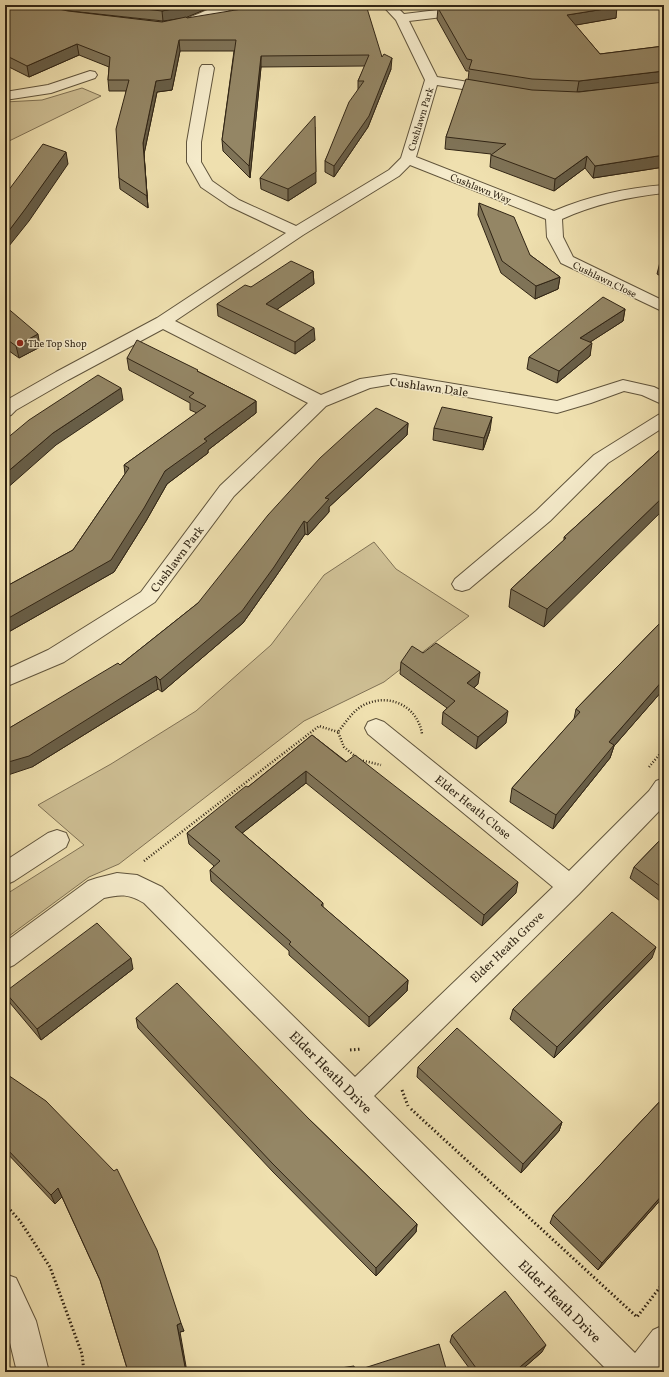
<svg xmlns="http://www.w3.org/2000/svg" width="669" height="1377" font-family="Vollkorn,serif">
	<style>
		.green { fill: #cfc095; stroke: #807255 }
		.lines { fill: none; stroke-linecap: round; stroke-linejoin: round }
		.minor-casing { stroke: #60543c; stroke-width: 2 }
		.path-far1 { stroke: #312515; stroke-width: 2.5; stroke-dasharray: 1 2; stroke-linecap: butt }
		.path { stroke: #312515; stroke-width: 3; stroke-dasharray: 1.5 2.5; stroke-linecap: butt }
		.minor { fill: #f5ebcb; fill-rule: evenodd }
		.wall { fill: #7f7357; stroke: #312515 }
		.shaded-wall { fill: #685e47; stroke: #312515 }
		.building { fill: #948665; stroke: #312515 }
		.poi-dot { fill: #8f2418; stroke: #f5ebcb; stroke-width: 1.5 }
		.labels { text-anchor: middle; stroke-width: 3; stroke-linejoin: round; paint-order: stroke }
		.far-street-label { font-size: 10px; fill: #312515; stroke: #f5ebcb }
		.far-poi-label { font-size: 10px; fill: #312515; stroke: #f5ebcb; text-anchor: start }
		.street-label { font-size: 12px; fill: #312515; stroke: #f5ebcb }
		.near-street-label { font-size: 14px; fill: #312515; stroke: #f5ebcb }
	</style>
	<rect width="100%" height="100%" fill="#efe0af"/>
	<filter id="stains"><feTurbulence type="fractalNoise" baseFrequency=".005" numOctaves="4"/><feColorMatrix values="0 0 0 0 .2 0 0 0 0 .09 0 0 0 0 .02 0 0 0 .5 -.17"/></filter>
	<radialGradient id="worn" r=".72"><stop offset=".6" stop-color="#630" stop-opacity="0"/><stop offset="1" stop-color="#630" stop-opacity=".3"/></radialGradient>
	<path class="green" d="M82 88 101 96 5 143V102L42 100Z
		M374 542 396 569 469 616 384 682 304 721 119 864 89 877 5 939V895L84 845 38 805 111 764 196 711 271 645 324 575Z"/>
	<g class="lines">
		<g class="minor-casing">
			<path id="minor" d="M220 5H236L234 8C220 14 192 31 177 28L175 25C177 22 213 8 220 5Z
				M382 5H395L404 14 479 5H516L514 8 510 9 409 21 437 77 494 86 499 87 501 90 499 93 494 94 437 85 416 157 554 211C589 196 626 188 664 185V193C628 197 595 204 562 219L563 237 573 257 664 301V312L561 263 547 237 546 219 410 165 399 176 303 235 175 321 321 395 360 379 394 374 557 401 623 380 654 387 664 392V405L642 395 624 391 591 403 557 413 394 384 370 388 326 406 234 496 155 602 64 662 5 687V670L48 650 141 592 220 486 308 403 163 329 68 380 16 410 11 415 5 417V401L56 372 157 318 286 233 229 206 201 187 187 162V142L200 68 202 65H212L214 68 201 142V162L212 181 239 200 296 226 389 170 401 158 425 80 396 20Z
				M90 71 95 72 97 75 95 78 51 93 5 100V92L48 85Z
				M664 413V427L608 463 550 521 469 589 462 591 455 589 452 584 455 579 536 511 594 455 658 415Z
				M376 719 384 722 569 871 649 791 656 781 664 778V806L579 894 374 1096 635 1353 653 1330 664 1325V1366L660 1372H609L144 903C129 894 121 894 104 898L14 965 5 969V942L88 881 97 878 117 873 137 875 162 887 355 1077 553 887 368 734 365 728 368 722Z
				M57 830 66 833 69 840 66 847 14 881 5 885V861L48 833Z
				M5 1274 16 1278 36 1321 49 1372H17L5 1322Z"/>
		</g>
		<path class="path-far1" d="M356 757 344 747 338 732C346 722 354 709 366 704 391 693 418 707 422 734
			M360 760 381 765
			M649 767 664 749
			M144 861 319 726 338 732"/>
		<path class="path" d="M350 1050 361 1049
			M402 1090 408 1106
			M411 1109 637 1317 664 1282
			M5 1204 20 1221 50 1267 82 1354 84 1372"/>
		<use href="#minor" class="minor"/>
	</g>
	<path class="wall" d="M5 5 68 11 162 22 163 21 70 11 43 5H216L186 17 187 18 382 57 391 69 368 127 334 177 325 172V161L358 91V81L365 66 261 67 250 178 223 151 222 140 234 51H180L172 90 157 92 144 154 148 208 120 189 119 178 126 91H109L108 80 109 67 79 55 29 77 5 65Z
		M429 5H615L616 18 575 25 600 54 664 46V167L593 178 585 168 554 191 490 167 491 155V154L445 149 446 137 468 80 469 71H466L437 19 438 8 431 9Z
		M260 178 316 183 288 201 261 189Z
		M479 203 530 255 560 277 558 289 535 299 501 273 478 215Z
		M664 253V278L657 274 660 262Z
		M313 271 314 284 277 309 315 340 295 354 218 316 217 304 251 287Z
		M5 306 40 347 19 358 5 348Z
		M625 309 623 321 590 342V356L557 383 527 369 529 357Z
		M127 358 199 372 256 401V413L208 450V453L167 484 146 521 114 572 5 634V587L73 550 125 474 124 465 197 413 190 410V403L129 370Z
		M408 423 407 435 329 507V512L308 535 305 534 274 579 243 623 162 692 158 689 32 767 11 727 120 665 198 603Z
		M434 428 490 430 483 450 433 440Z
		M664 446 544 627 509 607 511 589 564 540V537Z
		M664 619V692L662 691 614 746 610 758 553 829 510 802 512 788 574 719 576 709Z
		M423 653 478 684 474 688 506 723 476 749 442 724 443 712 447 708 400 674 401 662Z
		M312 735 516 893 482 926 306 783 242 833 323 903V907L408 980 407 991 369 1027 289 955V951L211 881 210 870 214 866 189 844 187 833 248 787Z
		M664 836V904L630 878 634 867Z
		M652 958 554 1058 510 1019 513 1009Z
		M133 969 41 1040 10 1003 5 992Z
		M136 1018 309 1119 417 1224 416 1232 376 1276 273 1172 138 1028Z
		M418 1067 562 1122 559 1131 521 1173 417 1077Z
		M5 1073 184 1331 180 1332 127 1368 100 1280 62 1197 55 1204 5 1151Z
		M664 1097V1196L598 1270 550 1223 553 1215Z
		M452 1335 542 1352 519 1372H472L450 1342Z"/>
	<path class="shaded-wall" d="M189 5H216L185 18 163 21 162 11Z
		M431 5H466L431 9Z
		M617 7 616 18 565 27 567 15Z
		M179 40 180 51 172 90 157 92 144 154 148 208 143 143 156 81Z
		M77 44 79 55 29 77 27 66Z
		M261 56V67L250 178 249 166Z
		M392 58 391 69 368 127 334 177V166Z
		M664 71V83L577 92 579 81Z
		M315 127 316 183 288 201V189Z
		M66 152 68 164 29 221 5 251V236Z
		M664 155V167L593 178 595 166Z
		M587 156 585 168 554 191 555 179Z
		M313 271 314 284 266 317V304Z
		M560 277 558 289 535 299 536 286Z
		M625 309 623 321 578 350 580 338Z
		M314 328 315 340 295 354V342Z
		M38 334 40 347 19 358 16 346Z
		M592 343 590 356 557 383 559 371Z
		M121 388 123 400 56 445 5 490V474L53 433Z
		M256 401V413L208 450V453L167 484 146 521 114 572 5 634V620L165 471 204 439Z
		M492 417 490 430 483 450 484 438Z
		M408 423 407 435 329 507V512L308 535 307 523 325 498Z
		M664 496V509L544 627 547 609Z
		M304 521 305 534 274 579 243 623 162 692 160 680Z
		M480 672 478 684 465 695 467 683Z
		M156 676 158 689 32 767 5 776V763Z
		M664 679V683L662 691 614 746 610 758 553 829 556 815 609 742Z
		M508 711 506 723 476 749 478 737Z
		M306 771V783L236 838 235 827Z
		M5 838 7 844 5 846Z
		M518 882 516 893 482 926 484 915Z
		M656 947 652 958 554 1058 557 1047Z
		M131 958 133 969 41 1040 37 1029Z
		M408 980 407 991 369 1027V1017Z
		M562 1122 559 1131 521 1173 523 1164Z
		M58 1188 62 1197 55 1204 51 1195Z
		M664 1193V1196L598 1270 602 1263Z
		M417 1224 416 1232 376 1276V1268Z
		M181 1323 184 1331 180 1332 187 1372H186L177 1325Z
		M546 1345 542 1352 519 1372H514Z"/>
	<path class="building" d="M5 5H40L68 11 162 22 186 17 187 18 266 5H366L382 57 384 54 392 58 369 116 334 166 325 161 349 102 364 81H358L369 55 261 56 249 166 222 140 236 40H179L171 79 156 81 143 143 147 196 119 178 116 129 129 80H108L110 57 77 44 27 66 5 55Z
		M111 5H189L184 7 162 11Z
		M464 5H615L617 7 567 15 600 54 664 46V71L579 81 532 79 469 69 472 60 467 59 438 8Z
		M466 79 532 90 579 92 664 82V155L595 166 587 156 555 179 491 155 506 144 446 137Z
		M315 116 316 172 288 189 260 178Z
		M43 144 66 152 26 208 5 236V195Z
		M479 203 514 217 530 255 560 277 536 286 502 261Z
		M664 253V264L660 262Z
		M291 261 313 271 266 304 314 328 295 342 217 304 245 285 251 287Z
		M603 297 625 309 580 338 592 343 559 371 529 357Z
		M5 306 38 334 16 346 5 338Z
		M137 340 198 370 197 371 256 401 204 439 207 441 165 471 144 508 111 560 5 620V587L73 550 129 468 124 465 206 406 189 397 194 393 127 358Z
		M98 375 121 388 53 433 5 474V440L29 420Z
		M442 407 492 417 484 438 434 428Z
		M376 408 408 423 325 498 329 499 307 523 304 521 274 567 242 611 160 680 156 676 29 756 5 763V729L11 727 118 663 120 665 198 603 268 515 320 458 353 428Z
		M664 446V496L547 609 511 589 566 538 564 537Z
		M664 619V679L609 742 614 745 556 815 512 788 580 712 576 709Z
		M436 643 480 672 467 683 508 711 478 737 443 712 455 701 401 662 412 646 423 653Z
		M312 735 346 762 355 755 518 882 484 915 306 771 235 827 323 903 321 905 408 980 369 1017 289 944 291 942 210 870 220 861 187 833 246 786 248 787Z
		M664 836V889L634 867Z
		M612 912 656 947 557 1047 513 1009Z
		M97 923 131 958 37 1029 5 992Z
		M177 983 309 1119 417 1224 376 1268 272 1163 136 1018Z
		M457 1028 562 1122 523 1164 418 1067Z
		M5 1073 46 1101 114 1171 117 1169 157 1250 181 1323 177 1325 186 1372H119V1370L127 1368 100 1280 58 1188 51 1195 5 1147Z
		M664 1097V1193L602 1263 553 1215Z
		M505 1291 546 1345 514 1372H479L452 1335Z
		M439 1344 447 1372H314L354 1366 355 1371Z"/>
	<circle class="poi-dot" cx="20" cy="343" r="4"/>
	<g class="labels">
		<g class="far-street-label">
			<text transform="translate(420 119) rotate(-73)" y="4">Cushlawn Park</text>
			<text transform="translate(481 188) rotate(22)" y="4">Cushlawn Way</text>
			<text transform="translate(605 279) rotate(26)" y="4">Cushlawn Close</text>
		</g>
		<g class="far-poi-label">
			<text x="28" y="347">The Top Shop</text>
		</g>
		<g class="street-label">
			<text transform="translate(429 387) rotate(8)" y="4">Cushlawn Dale</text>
			<text transform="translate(177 559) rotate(-53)" y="4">Cushlawn Park</text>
			<text transform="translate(473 807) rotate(39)" y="4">Elder Heath Close</text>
			<text transform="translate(507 947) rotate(-44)" y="4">Elder Heath Grove</text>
		</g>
		<g class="near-street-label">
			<text transform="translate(331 1072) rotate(45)" y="5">Elder Heath Drive</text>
			<text transform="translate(560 1301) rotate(45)" y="5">Elder Heath Drive</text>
		</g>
	</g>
	<rect width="669" height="1377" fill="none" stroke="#efe0af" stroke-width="20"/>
	<rect x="6" y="6" width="657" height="1365" fill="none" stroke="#312515" stroke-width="2"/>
	<rect x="10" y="10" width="649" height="1357" fill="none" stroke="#312515"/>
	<rect width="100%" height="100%" filter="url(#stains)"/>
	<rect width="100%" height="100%" fill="url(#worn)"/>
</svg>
